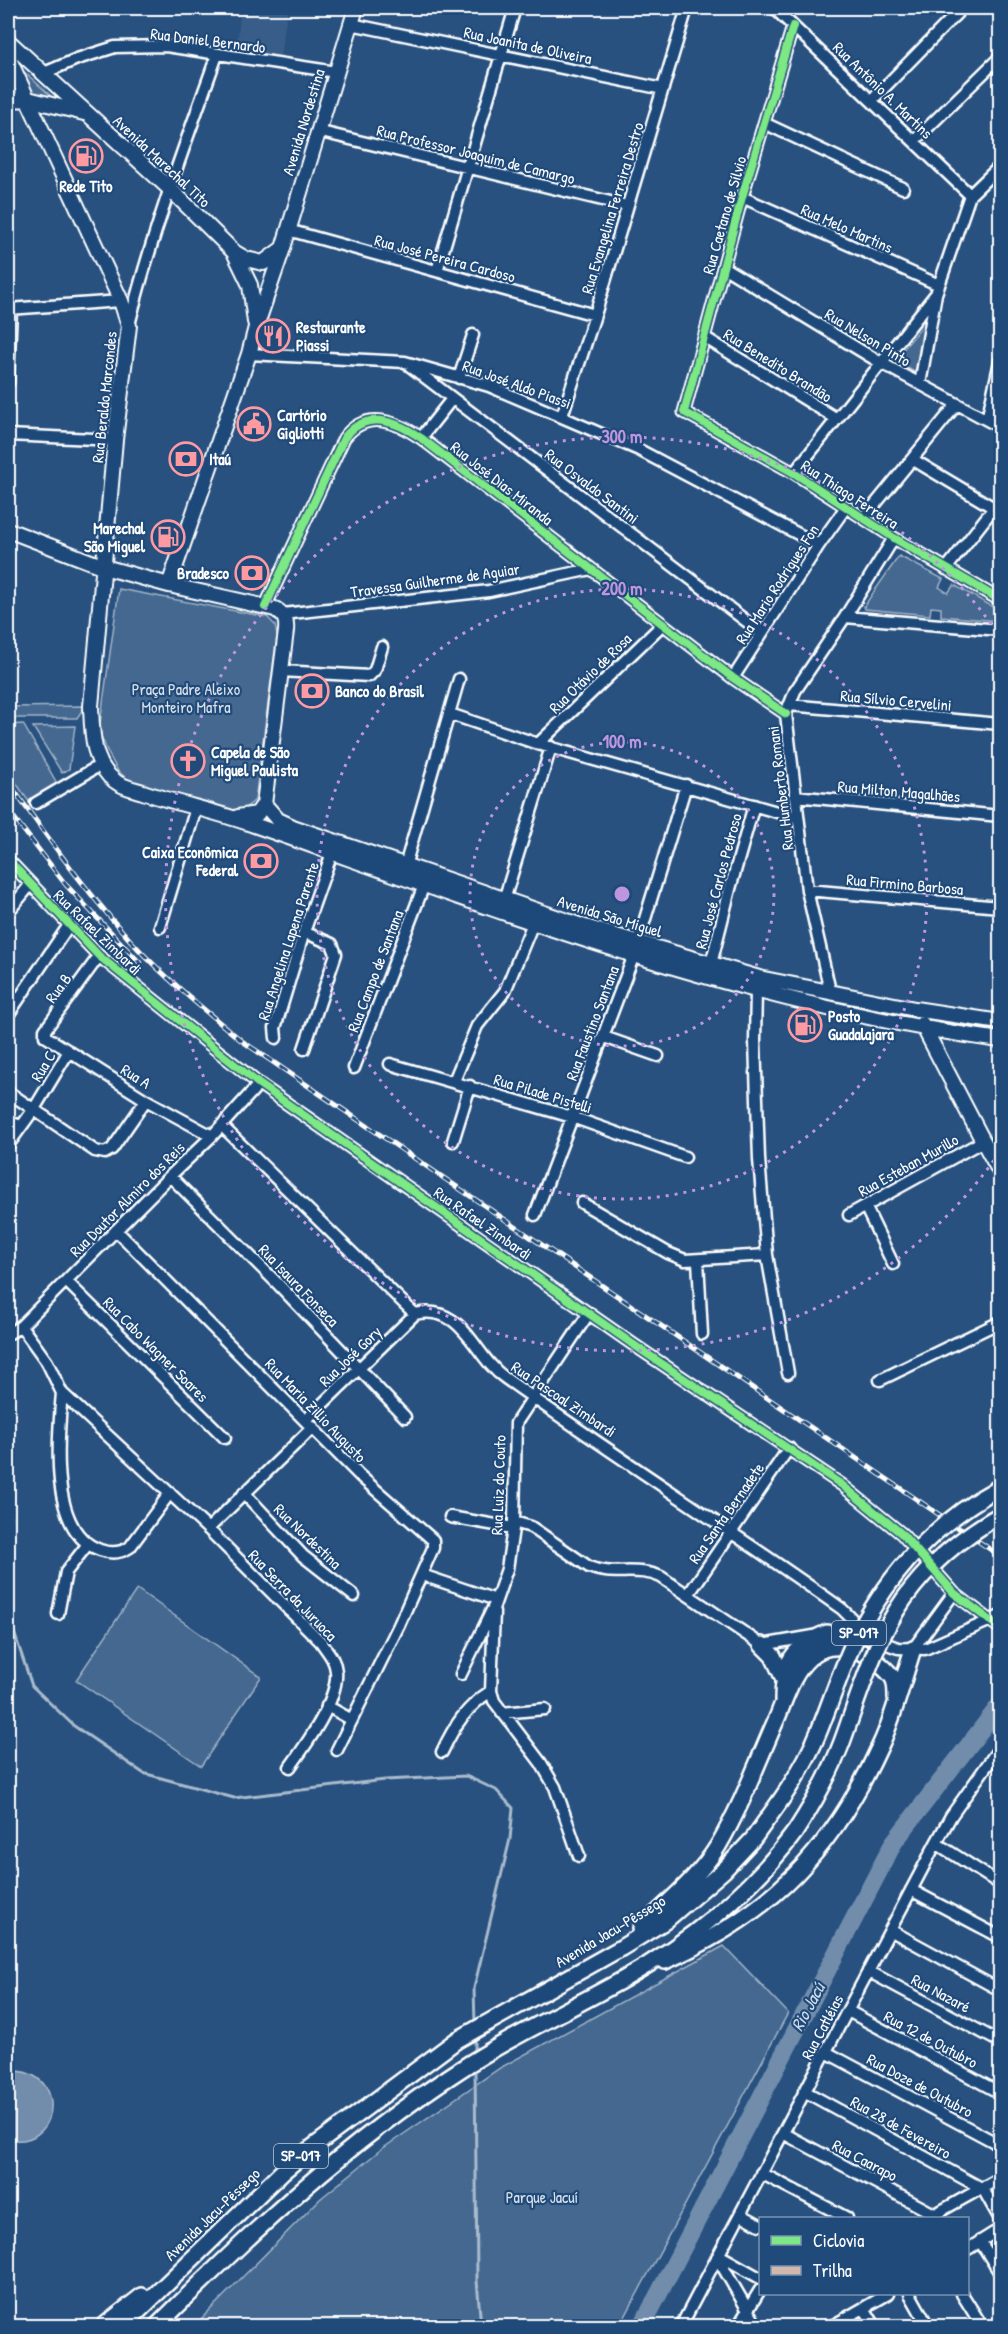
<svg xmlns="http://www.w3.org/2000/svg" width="1008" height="2334" font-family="'Patrick Hand',sans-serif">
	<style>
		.built { fill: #375d88 }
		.green { fill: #446890; stroke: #a2b4c8; stroke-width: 1.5 }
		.water { fill: #718dab; stroke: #aabbcd; stroke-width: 1.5 }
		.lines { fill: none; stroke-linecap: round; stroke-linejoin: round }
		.stream { stroke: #aabbcd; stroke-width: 3 }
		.river { stroke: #718dab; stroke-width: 18 }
		.minor-casing { stroke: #fff; stroke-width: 15 }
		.major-casing { stroke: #fff; stroke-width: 18 }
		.highway-casing { stroke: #fff; stroke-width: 20 }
		.minor { stroke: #1f4a7a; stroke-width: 10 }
		.major { stroke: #1f4a7a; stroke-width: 14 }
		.highway { stroke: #1f4a7a; stroke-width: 15 }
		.rail-casing { stroke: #fff; stroke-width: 5 }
		.rail { stroke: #1f4a7a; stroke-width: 3; stroke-dasharray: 9; stroke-linecap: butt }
		.highway-bridge-casing { stroke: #fff; stroke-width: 20; stroke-linecap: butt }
		.highway-bridge { stroke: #1f4a7a; stroke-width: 15 }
		.quiet { stroke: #d1b7ad; stroke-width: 6; stroke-dasharray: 12 6; stroke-linecap: butt }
		.cycleway-casing { stroke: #1f4a7a; stroke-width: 11 }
		.cycleway { stroke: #7ce984; stroke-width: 8 }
		.ring { fill: none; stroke: #bd96df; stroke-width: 3; stroke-dasharray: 3 6 }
		.labels { text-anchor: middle; stroke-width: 4.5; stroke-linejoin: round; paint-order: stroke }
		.shield { fill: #1f4a7a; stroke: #bcc9d7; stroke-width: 1.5 }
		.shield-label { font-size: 15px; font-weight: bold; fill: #fff }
		.street-label { font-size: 16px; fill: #fff; stroke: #1f4a7a }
		.poi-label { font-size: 16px; font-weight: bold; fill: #fff; stroke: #1f4a7a; text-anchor: start }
		.park-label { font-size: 16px; fill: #dae1e9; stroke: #1f4a7a }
		.water-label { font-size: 18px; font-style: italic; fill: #d4dde6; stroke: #1f4a7a }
		.centre { fill: #bd96df; stroke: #1f4a7a; stroke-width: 3 }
		.ring-label { font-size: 18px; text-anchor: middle; font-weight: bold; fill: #bd96df; stroke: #1f4a7a; stroke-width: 4.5; stroke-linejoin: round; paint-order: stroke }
	</style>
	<rect width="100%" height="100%" fill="#28517f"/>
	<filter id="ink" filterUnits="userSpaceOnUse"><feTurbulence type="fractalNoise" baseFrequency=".0167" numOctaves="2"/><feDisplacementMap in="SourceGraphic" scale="12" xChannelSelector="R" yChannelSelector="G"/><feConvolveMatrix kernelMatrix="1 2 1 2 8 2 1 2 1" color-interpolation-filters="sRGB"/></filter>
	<g filter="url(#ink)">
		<path class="built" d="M241 8H288L280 57 236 51Z"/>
		<path class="green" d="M21 69 51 96 31 94Z
			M926 322V333L916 373 894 360Z
			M899 556 943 579 939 587 948 593 954 585 1000 611V621L941 616V608L931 607 930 615 865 609 864 606Z
			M119 589 267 617 275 625 277 636 255 800C246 809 238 811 226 810L132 783 118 771 108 753 99 731Z
			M85 706 77 718H8V707Z
			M23 724 58 785 29 802 8 771V725Z
			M75 726 69 769 62 773 33 727Z
			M137 1589 261 1677 201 1766 76 1680Z
			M724 1946 788 2013 620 2326H194L320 2199 379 2151 500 2068Z"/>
		<path class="water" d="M17 2071C70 2076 57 2151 8 2139V2072Z"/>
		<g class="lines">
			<path class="stream" d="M8 1473 11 1482V1623L32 1686 74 1726 143 1773 234 1798 385 1780 466 1776 496 1790 513 1808 510 1839 474 1988 475 2024
				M475 2036V2054
				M475 2066 477 2281 481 2326"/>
			<path class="river" d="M642 2326 894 1842 1000 1705"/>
			<g class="minor-casing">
				<path id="minor" d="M774 8 970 195
					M351 24 663 89
					M793 26 742 197 684 412 794 473 894 538 1000 600
					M44 73 77 59 115 47 166 46 336 72
					M872 100 962 8
					M764 123 903 188
					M317 131 627 206
					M914 141 1000 57
					M742 197 939 285
					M288 230 595 315
					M723 267 881 363 1000 427
					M437 271 515 8
					M8 309 121 301
					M129 325C152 233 185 144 217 55
					M704 337 837 419
					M249 354 405 362 489 386 639 450 819 545
					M410 366 762 633
					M459 378 473 335
					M8 383 11 309 8 303
					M920 384 936 294 970 195 1000 166
					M562 416 595 315 687 8
					M987 420 1000 361
					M8 435 115 440
					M421 438 451 400
					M912 459 994 508
					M794 473 935 295
					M864 518 957 404
					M946 569 1000 500
					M265 607 344 438C366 409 396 421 421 438L733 678 786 714
					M283 614 489 591 591 569
					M845 617 1000 630
					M281 671 369 676 375 670 382 647
					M733 678 819 545 846 507
					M789 705 1000 724
					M450 714 538 744 798 818
					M538 744 663 624
					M795 796 1000 816
					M36 803 102 764
					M8 860 99 956 259 1084 634 1345 842 1485 902 1534 954 1593 1000 1628
					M405 866 459 679
					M807 890 1000 907
					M504 900 551 747
					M8 912 31 884
					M160 927 196 808
					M304 932 332 944 336 954 304 1049
					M99 956 45 1030V1036L146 1100 212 1136
					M711 964 730 889 754 805
					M758 982 756 991 755 1041 759 1159 767 1255 788 1373
					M830 991 807 890 786 714 795 691 845 617 894 538
					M8 1015 69 925
					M604 1037 658 1056
					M276 1038 275 1028 304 932 332 853
					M390 1064 572 1117 685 1157
					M354 1068 424 885
					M454 1081 477 1026 505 991 533 923
					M8 1092 95 1151 105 1153 112 1149 146 1100
					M8 1122 22 1126
					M222 1126 415 1314C464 1303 473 1356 505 1378 616 1457 731 1530 842 1609L851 1618 858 1633
					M453 1141 470 1086
					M8 1145 34 1109 69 1051
					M170 1176 279 1285 405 1417
					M582 1203 668 1253 685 1260 767 1255
					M865 1206 893 1264
					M535 1215 634 955 686 785
					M849 1215 983 1141
					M116 1230 360 1476 433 1540V1548L399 1625 337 1750
					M698 1260 702 1334
					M66 1281 225 1438
					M21 1326 47 1362 62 1393 208 1529 321 1642C327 1651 335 1659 336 1671 339 1699 306 1745 290 1767
					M8 1334 21 1326 170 1176 212 1136 259 1084
					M880 1380 1000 1322
					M62 1393C58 1436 48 1532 100 1550 111 1554 121 1553 130 1547L170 1493
					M306 1420 415 1314
					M244 1493 303 1556 354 1596
					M450 1517 513 1528
					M514 1522 531 1527 589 1567C613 1577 638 1566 661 1577L762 1645 848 1630 898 1648 925 1649 1000 1616
					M208 1529 313 1427
					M422 1575 496 1600
					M688 1595 789 1448
					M494 1612 491 1691 494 1701 541 1763 555 1787 579 1856
					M58 1614 66 1572 88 1544
					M913 1649 954 1593
					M461 1674 494 1606 507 1569 514 1522 516 1423 589 1313
					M327 1706 352 1720
					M502 1713 545 1709
					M442 1752C454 1726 467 1706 491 1691
					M936 1843 1000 1884
					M911 1890 1000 1937
					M890 1930 1000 1990
					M868 1971 1000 2042
					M848 2011 1000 2093
					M826 2052 1000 2145
					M804 2091 983 2189 1000 2219
					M783 2133 934 2214
					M761 2173 847 2218
					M740 2214 760 2225
					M930 2217 1000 2178
					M980 2241 1000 2273
					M968 2249 1000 2229
					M719 2255 760 2278
					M717 2257 757 2326
					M910 2294 928 2326
					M962 2294 982 2326
					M864 2308 875 2326
					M681 2326 936 1843 951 1816 1000 1747
					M738 2326 760 2290
					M832 2326 888 2294"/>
			</g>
			<g class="major-casing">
				<path id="major" d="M8 41 170 189 234 252 250 285 255 322
					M8 57 121 301 129 326 115 440 91 706C92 732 92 764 115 781 122 787 133 789 143 792 179 804 218 812 254 825 498 910 742 1005 1000 1040
					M8 100 28 99 84 113
					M234 252 246 259 263 263 282 249
					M8 530 104 567 169 585 275 609C285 615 287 620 286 631L264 804 257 814 238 817
					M169 585 249 354 256 327 283 248 356 8
					M264 804 278 820 293 827 585 927 759 978 915 1009 1000 1022
					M922 1024 983 1141 1000 1172"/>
			</g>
			<g class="highway-casing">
				<path id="highway" d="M762 1645 773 1656 783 1677
					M783 1700C783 1663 792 1647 827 1633
					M641 1928C667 1903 699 1877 718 1846 742 1805 758 1761 777 1718 785 1699 793 1672 809 1658 831 1637 863 1649 882 1666 886 1670 892 1675 894 1680 896 1685 896 1692 896 1698
					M665 1961C772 1914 833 1850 881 1744 894 1716 903 1679 913 1649
					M104 2326 142 2296
					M123 2326 282 2172 305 2153 457 2040 621 1948 665 1921 724 1870 753 1839 768 1818
					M157 2326C249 2234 348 2142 458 2071 511 2036 569 2010 624 1979 689 1942 751 1892 795 1832"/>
			</g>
			<use href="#minor" class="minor"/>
			<use href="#major" class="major"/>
			<use href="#highway" class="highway"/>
			<g class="rail-casing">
				<path id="rail" d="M8 782C51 842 94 903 145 956 176 987 209 1014 242 1041L1000 1556
					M8 810 66 885 140 963"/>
			</g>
			<use href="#rail" class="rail"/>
			<g class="highway-bridge-casing">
				<path id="highway-bridge" d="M768 1818C788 1791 807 1762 819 1731 834 1694 845 1656 865 1621 897 1564 943 1518 1000 1487
					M795 1832C814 1803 830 1774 842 1742 860 1693 874 1642 904 1599 929 1564 963 1536 1000 1515"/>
			</g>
			<use href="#highway-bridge" class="highway-bridge"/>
			<path class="quiet" d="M994 508 1000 514"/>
			<g class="cycleway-casing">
				<path id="cycleway" d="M793 26 742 197 684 412 794 473 894 538 1000 600
					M265 607 344 438C366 409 396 421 421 438L733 678 786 714
					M8 860 99 956 259 1084 634 1345 842 1485 902 1534 954 1593 1000 1628"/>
			</g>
			<use href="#cycleway" class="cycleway"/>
		</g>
	</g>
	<g class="ring">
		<circle cx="622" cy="894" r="152"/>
		<circle cx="622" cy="894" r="305"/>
		<path d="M999 1153A457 457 0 1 1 999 635"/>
	</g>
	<defs>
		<g id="fuel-ring" transform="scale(1.725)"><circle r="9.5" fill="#1f4a7a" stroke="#ff9aa2" stroke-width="1.5"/><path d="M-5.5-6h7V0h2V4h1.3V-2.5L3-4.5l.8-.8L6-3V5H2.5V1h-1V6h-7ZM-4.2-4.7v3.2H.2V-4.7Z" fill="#ff9aa2"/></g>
		<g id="restaurant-ring" transform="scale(1.725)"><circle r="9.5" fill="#1f4a7a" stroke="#ff9aa2" stroke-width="1.5"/><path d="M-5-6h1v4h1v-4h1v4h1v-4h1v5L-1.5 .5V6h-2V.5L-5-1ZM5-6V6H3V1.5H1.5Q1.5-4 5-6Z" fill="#ff9aa2"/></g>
		<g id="civic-ring" transform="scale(1.725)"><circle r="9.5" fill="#1f4a7a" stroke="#ff9aa2" stroke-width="1.5"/><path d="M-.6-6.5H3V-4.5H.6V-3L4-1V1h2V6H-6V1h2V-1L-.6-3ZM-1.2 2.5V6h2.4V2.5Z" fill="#ff9aa2"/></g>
		<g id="bank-ring" transform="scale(1.725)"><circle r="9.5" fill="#1f4a7a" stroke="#ff9aa2" stroke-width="1.5"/><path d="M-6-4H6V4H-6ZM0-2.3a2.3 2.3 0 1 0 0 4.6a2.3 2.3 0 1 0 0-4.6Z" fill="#ff9aa2"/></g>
		<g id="church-ring" transform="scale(1.725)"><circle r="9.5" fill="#1f4a7a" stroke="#ff9aa2" stroke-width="1.5"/><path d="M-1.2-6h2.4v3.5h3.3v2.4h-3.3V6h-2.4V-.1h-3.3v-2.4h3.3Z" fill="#ff9aa2"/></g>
	</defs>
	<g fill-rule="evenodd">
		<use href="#fuel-ring" x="86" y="156"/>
		<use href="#restaurant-ring" x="273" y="336"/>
		<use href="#civic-ring" x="254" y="424"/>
		<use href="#bank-ring" x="186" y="459"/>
		<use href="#fuel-ring" x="168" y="537"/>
		<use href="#bank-ring" x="252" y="573"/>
		<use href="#bank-ring" x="312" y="691"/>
		<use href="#church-ring" x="188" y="761"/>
		<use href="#bank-ring" x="261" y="861"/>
		<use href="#fuel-ring" x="805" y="1025"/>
	</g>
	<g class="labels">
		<g class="shield">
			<rect x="832" y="1621" width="54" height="24" rx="4.5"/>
			<rect x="274" y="2144" width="54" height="24" rx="4.5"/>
		</g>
		<g class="shield-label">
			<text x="859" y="1638">SP-017</text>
			<text x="301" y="2161">SP-017</text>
		</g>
		<g class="street-label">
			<text transform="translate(208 40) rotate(7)" y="6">Rua Daniel Bernardo</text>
			<text transform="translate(528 45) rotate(12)" y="6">Rua Joanita de Oliveira</text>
			<text transform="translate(883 90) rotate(44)" y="6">Rua Antônio A. Martins</text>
			<text transform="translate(303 122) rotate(-73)" y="6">Avenida Nordestina</text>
			<text transform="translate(476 154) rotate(14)" y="6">Rua Professor Joaquim de Camargo</text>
			<text transform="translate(162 161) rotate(43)" y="6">Avenida Marechal Tito</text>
			<text transform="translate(612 208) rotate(-73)" y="6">Rua Evangelina Ferreira Destro</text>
			<text transform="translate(724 215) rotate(-74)" y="6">Rua Caetano de Sílvio</text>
			<text transform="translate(847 228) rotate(24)" y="6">Rua Melo Martins</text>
			<text transform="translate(445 258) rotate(15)" y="6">Rua José Pereira Cardoso</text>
			<text transform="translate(868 337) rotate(31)" y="6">Rua Nelson Pinto</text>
			<text transform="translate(778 365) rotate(32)" y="6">Rua Benedito Brandão</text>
			<text transform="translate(517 384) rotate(20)" y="6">Rua José Aldo Piassi</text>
			<text transform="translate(104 397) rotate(-84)" y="6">Rua Beraldo Marcondes</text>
			<text transform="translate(502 483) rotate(38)" y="6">Rua José Dias Miranda</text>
			<text transform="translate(592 486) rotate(37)" y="6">Rua Osvaldo Santini</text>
			<text transform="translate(850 494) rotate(33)" y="6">Rua Thiago Ferreira</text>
			<text transform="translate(435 580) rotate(-8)" y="6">Travessa Guilherme de Aguiar</text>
			<text transform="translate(777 584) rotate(-57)" y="6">Rua Mario Rodrigues Fon</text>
			<text transform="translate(590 673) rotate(-44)" y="6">Rua Otávio de Rosa</text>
			<text transform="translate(896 700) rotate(5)" y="6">Rua Sílvio Cervelini</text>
			<text transform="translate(780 788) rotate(-97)" y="6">Rua Humberto Romani</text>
			<text transform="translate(899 791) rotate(5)" y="6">Rua Milton Magalhães</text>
			<text transform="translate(718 881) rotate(-75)" y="6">Rua José Carlos Pedroso</text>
			<text transform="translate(905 884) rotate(5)" y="6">Rua Firmino Barbosa</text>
			<text transform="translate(610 916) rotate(17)" y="6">Avenida São Miguel</text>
			<text transform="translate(98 932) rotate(44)" y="6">Rua Rafael Zimbardi</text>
			<text transform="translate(288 941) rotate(-72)" y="6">Rua Angelina Lapena Parente</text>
			<text transform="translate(375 971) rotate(-69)" y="6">Rua Campo de Santana</text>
			<text transform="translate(58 988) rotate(-54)" y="6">Rua B</text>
			<text transform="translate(592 1023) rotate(-69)" y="6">Rua Faustino Santana</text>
			<text transform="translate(43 1066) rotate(-59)" y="6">Rua C</text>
			<text transform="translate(136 1076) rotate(32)" y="6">Rua A</text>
			<text transform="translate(543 1093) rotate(17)" y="6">Rua Pilade Pistelli</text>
			<text transform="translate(908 1165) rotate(-29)" y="6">Rua Esteban Murillo</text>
			<text transform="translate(127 1199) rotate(-45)" y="6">Rua Doutor Almiro dos Reis</text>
			<text transform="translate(483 1223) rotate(35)" y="6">Rua Rafael Zimbardi</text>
			<text transform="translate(299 1285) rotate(46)" y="6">Rua Isaura Fonseca</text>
			<text transform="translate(156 1349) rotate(45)" y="6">Rua Cabo Wagner Soares</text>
			<text transform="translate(350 1356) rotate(-44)" y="6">Rua José Gory</text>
			<text transform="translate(564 1399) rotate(34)" y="6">Rua Pascoal Zimbardi</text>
			<text transform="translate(316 1410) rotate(46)" y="6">Rua Maria Zillio Augusto</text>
			<text transform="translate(498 1485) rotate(-88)" y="6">Rua Luiz do Couto</text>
			<text transform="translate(726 1513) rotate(-55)" y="6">Rua Santa Bernadete</text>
			<text transform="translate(308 1536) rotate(44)" y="6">Rua Nordestina</text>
			<text transform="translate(293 1595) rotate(46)" y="6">Rua Serra da Juruoca</text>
			<text transform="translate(610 1931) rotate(-31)" y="6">Avenida Jacu-Pêssego</text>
			<text transform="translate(941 1993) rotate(28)" y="6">Rua Nazaré</text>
			<text transform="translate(822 2027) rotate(-62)" y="6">Rua Catléias</text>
			<text transform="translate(931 2039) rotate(28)" y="6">Rua 12 de Outubro</text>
			<text transform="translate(920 2085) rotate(28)" y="6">Rua Doze de Outubro</text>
			<text transform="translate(901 2127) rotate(29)" y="6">Rua 28 de Fevereiro</text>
			<text transform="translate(865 2160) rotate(28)" y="6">Rua Caarapo</text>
			<text transform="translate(212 2214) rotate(-44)" y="6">Avenida Jacu-Pêssego</text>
		</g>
		<g class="poi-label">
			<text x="86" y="192" text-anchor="middle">Rede Tito</text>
			<text x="296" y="333">Restaurante<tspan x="296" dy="18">Piassi</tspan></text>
			<text x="277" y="421">Cartório<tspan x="277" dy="18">Gigliotti</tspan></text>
			<text x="209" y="465">Itaú</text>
			<text x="145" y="534" text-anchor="end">Marechal<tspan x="145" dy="18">São Miguel</tspan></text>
			<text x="229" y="579" text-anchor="end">Bradesco</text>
			<text x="335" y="697">Banco do Brasil</text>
			<text x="211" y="758">Capela de São<tspan x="211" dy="18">Miguel Paulista</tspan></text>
			<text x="238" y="858" text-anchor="end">Caixa Econômica<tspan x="238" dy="18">Federal</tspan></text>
			<text x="828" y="1022">Posto<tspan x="828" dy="18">Guadalajara</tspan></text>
		</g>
		<g class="park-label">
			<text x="186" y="695">Praça Padre Aleixo<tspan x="186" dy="18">Monteiro Mafra</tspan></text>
			<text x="542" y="2203">Parque Jacuí</text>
		</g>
		<g class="water-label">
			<text transform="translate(808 2007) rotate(-62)" y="6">Rio Jacú</text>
		</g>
	</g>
	<circle cx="622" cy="894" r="9" class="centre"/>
	<g class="ring-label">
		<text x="622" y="443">300 m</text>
		<text x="622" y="595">200 m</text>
		<text x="622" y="748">100 m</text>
	</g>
	<rect width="1008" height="2334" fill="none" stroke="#1f4a7a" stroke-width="30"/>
	<rect x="15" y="15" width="978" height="2304" fill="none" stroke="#fff" stroke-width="2" filter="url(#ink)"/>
	<rect x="759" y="2217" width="210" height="78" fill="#1f4a7a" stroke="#7992af" stroke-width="1.5"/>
	<rect x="771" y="2236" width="30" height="9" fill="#7ce984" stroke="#7992af" stroke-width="1.5"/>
	<text x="813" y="2247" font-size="18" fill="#ffffff">Ciclovia</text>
	<rect x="771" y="2266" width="30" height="9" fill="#d1b7ad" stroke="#7992af" stroke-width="1.5"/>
	<text x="813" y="2277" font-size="18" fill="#ffffff">Trilha</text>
</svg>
